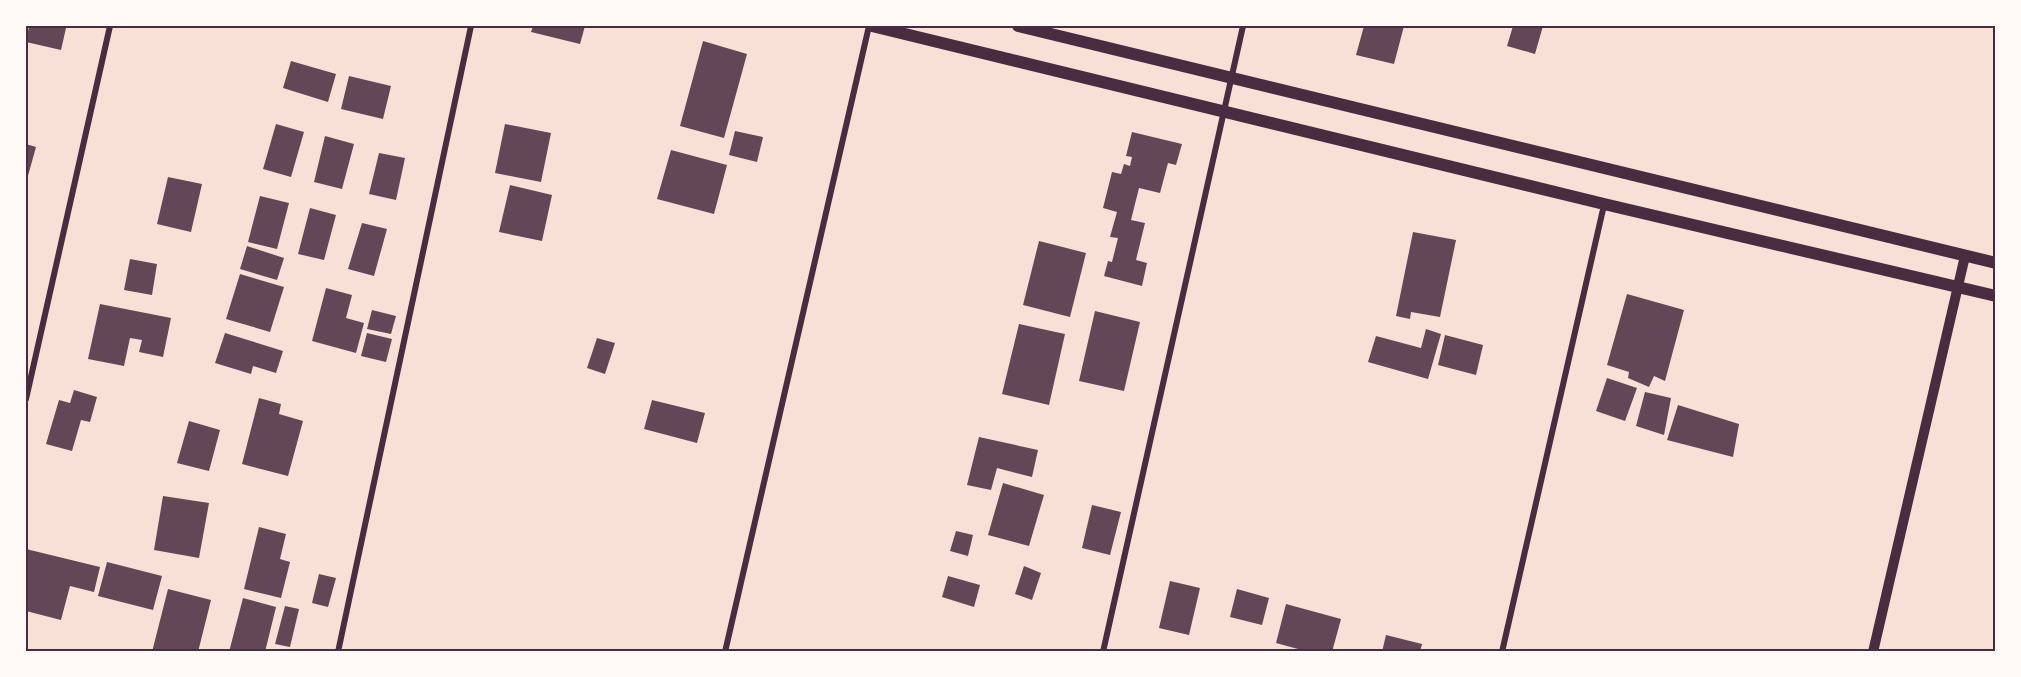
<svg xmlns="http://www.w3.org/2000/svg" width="2021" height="677" font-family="Jost,sans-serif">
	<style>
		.building { fill: #644757 }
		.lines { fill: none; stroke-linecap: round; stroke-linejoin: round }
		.minor { stroke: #4a2c40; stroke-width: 6 }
		.tertiary { stroke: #4a2c40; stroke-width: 10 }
		.secondary { stroke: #4a2c40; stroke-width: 12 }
		.neatline { fill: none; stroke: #4a2c40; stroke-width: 2 }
	</style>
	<rect width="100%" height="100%" fill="#f7e1d7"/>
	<path class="building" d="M29 26H56L66 28 61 50 26 42Z
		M533 26H585L580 44 531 32Z
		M1364 26H1404L1394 64 1356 55Z
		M1513 26H1543L1535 54 1507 46Z
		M703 41 747 54 724 138 680 126Z
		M291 61 336 74 328 102 283 88Z
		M349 76 391 86 383 119 341 109Z
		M276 124 304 132 291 177 263 169Z
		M505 124 551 133 541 182 495 173Z
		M735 131 763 137 757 162 729 155Z
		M1132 132 1182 144 1176 165 1168 163 1160 193 1139 188 1131 220 1145 223 1136 260 1147 263 1142 286 1104 276 1108 261 1112 262 1118 238 1110 237 1117 212 1103 208 1112 172 1121 174 1124 164 1130 166 1132 157 1126 156Z
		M325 136 354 144 342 189 314 182Z
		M26 144 36 147 26 183Z
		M671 150 727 165 714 214 657 199Z
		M379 153 405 158 396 200 369 194Z
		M168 177 202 184 191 232 157 224Z
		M510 185 552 195 542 241 499 232Z
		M260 196 289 203 277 249 248 242Z
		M310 208 336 215 324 260 298 254Z
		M362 223 387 229 374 276 348 269Z
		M1413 232 1456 240 1440 317 1411 312 1410 319 1396 316Z
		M1039 241 1086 253 1070 317 1023 305Z
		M247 246 284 258 277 280 240 269Z
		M130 259 157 264 152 295 124 290Z
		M240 274 284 287 270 332 226 319Z
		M326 288 352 295 346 318 364 323 356 353 312 341Z
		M1627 294 1684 310 1665 381 1654 376 1649 387 1628 378 1629 372 1607 365Z
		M100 304 171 318 163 357 139 352 142 340 130 338 124 366 88 359Z
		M372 310 396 316 391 334 367 329Z
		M1095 311 1140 322 1124 391 1079 381Z
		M1019 324 1065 334 1049 405 1002 394Z
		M1426 329 1441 334 1428 379 1368 362 1376 336 1421 348Z
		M225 333 283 351 276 373 253 366 251 374 215 363Z
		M367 333 392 339 386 362 361 356Z
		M1445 335 1483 345 1476 375 1438 365Z
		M597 338 615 343 605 374 587 368Z
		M1607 378 1637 388 1625 421 1596 411Z
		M74 390 97 397 90 422 81 420 72 451 46 444 59 400 70 403Z
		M1645 392 1671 398 1664 435 1636 426Z
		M259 398 281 404 279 414 303 421 288 476 242 464Z
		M652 400 705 413 697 443 644 429Z
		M1678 405 1739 424 1733 457 1667 440Z
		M189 421 220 430 209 471 177 463Z
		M979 437 1038 450 1032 477 997 468 991 490 967 485Z
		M1003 483 1044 495 1029 546 988 535Z
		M163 496 209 503 199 558 154 550Z
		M1092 505 1121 512 1110 555 1082 548Z
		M259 527 286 534 280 559 290 562 281 598 244 589Z
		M956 531 973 535 968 556 950 551Z
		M26 549 100 567 94 592 70 586 61 620 26 611Z
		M107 562 162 576 153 610 98 596Z
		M1024 566 1041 573 1032 600 1015 594Z
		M319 574 336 578 328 607 312 603Z
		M948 576 980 585 974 607 942 597Z
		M1170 581 1200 588 1189 635 1159 628Z
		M168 589 211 600 198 652H152Z
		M1237 589 1269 598 1262 625 1230 617Z
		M243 598 276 607 265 652H229Z
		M1286 604 1341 619 1332 652H1309L1276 643Z
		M285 606 299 609 290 647 275 644Z
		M1386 635 1422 644 1420 652H1382Z"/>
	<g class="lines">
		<path class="minor" d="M26 399 110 26
			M338 652 471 26
			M725 652 869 26
			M1103 652 1243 26
			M1502 652 1604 205"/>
		<path class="tertiary" d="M1873 652 1965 256"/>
		<path class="secondary" d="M872 26 1604 204 1996 296
			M1018 26 1996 263"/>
	</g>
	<rect width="2021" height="677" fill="none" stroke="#fffaf5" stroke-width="54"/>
	<rect x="27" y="27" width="1967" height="623" class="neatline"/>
</svg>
